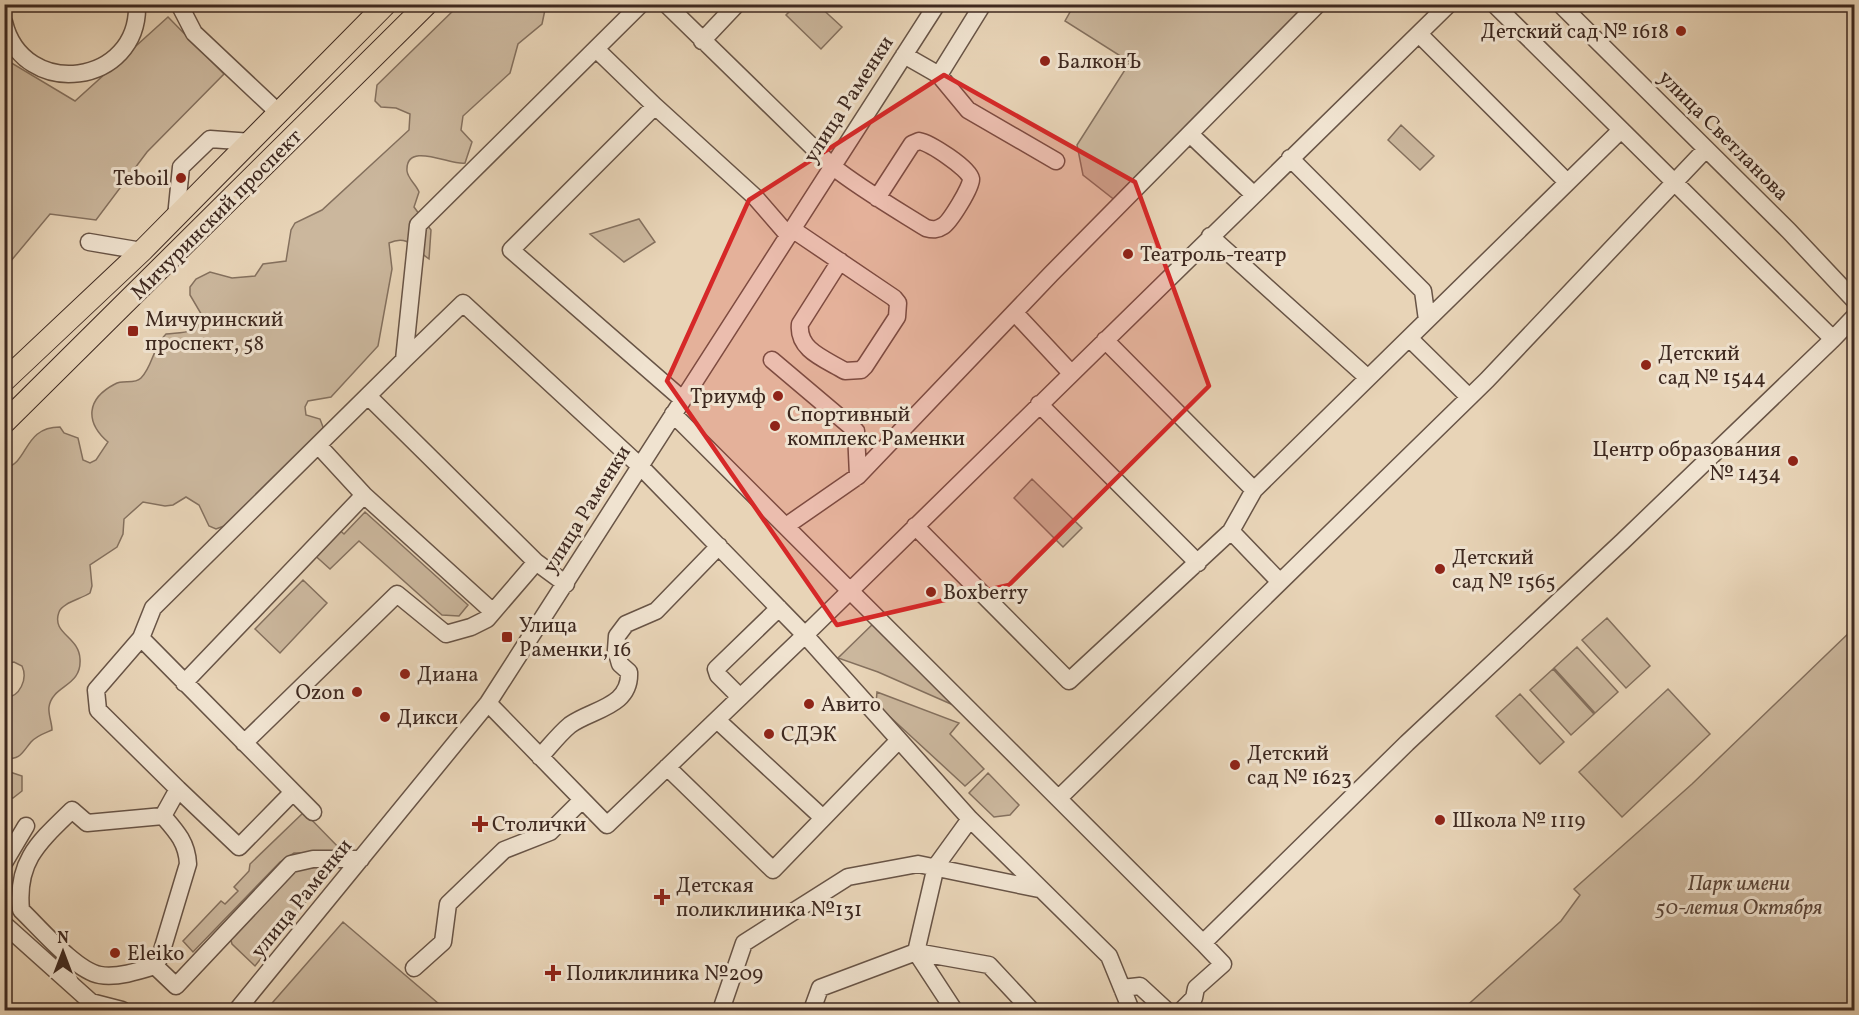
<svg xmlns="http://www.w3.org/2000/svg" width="1859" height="1015" font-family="Vollkorn,serif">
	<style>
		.green { fill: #cbb79d; stroke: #84705e; stroke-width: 1.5 }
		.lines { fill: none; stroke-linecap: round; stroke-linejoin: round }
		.minor-casing { stroke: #685446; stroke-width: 19 }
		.major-casing { stroke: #3e2920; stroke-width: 23 }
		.minor { stroke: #f0e3d0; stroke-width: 16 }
		.major { stroke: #e8d4b7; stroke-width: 21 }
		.marked { fill: #d62828; fill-opacity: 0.2; stroke: #d62828; stroke-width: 4.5; stroke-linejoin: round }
		.poi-dot { fill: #8f2418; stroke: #f0e3d0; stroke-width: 2 }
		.labels { text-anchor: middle; stroke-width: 6; stroke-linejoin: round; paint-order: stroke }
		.poi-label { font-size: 21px; fill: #3e2920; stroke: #f0e3d0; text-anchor: start }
		.street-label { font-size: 21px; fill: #3e2920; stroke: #f0e3d0 }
		.park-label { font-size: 21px; font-style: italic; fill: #5a4539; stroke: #f0e3d0 }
	</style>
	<rect width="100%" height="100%" fill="#e8d4b7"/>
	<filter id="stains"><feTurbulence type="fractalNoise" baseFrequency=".00333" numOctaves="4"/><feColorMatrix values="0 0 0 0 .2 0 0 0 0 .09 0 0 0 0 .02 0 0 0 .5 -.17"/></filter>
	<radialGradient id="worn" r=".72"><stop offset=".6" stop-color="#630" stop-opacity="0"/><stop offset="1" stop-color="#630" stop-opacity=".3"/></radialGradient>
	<path class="green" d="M459 5H546L542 24 518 44 510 73 463 116 461 130 472 142 465 163C452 166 405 140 407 171 408 179 416 184 419 192L414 207 431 230 429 259C414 249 409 234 389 243L392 269 378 346 331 397 308 401 305 407 306 415 320 419 323 427 321 434 224 526 216 529 209 526 199 505 186 497 173 505 165 506 143 502 124 519 123 534 117 547 90 565 92 586 90 593C81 599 62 603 59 612 51 634 79 636 80 659 82 687 52 685 49 707 48 714 52 723 52 730 45 733 36 736 31 742 21 754 21 759 5 759V698C20 697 28 679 22 666L14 662 5 664V468C29 463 23 427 60 427L64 433 78 438 83 460 90 463 96 460 108 442C85 422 86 399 115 384 123 379 134 385 141 378 153 366 153 346 166 334 183 332 195 335 203 317L190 295V287L196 279 210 272 232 278 255 276 263 264 286 261 291 230 295 223 322 210 409 130 410 114 396 108 381 107 375 101 377 85Z
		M796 5H818L842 27 821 49 786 15Z
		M1074 5H1311L1116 201 1083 175 1077 145 1130 62 1065 21Z
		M168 17 224 74 147 152 96 220 50 214 5 268V59L75 101Z
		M1401 125 1434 156 1420 170 1388 140Z
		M639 219 655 242 624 262 590 234Z
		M1032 479 1082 528 1063 547 1014 498Z
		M365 512 468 605 459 616 442 615 359 541 330 569 310 551 335 526 344 534Z
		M303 580 327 603 280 653 255 629Z
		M1607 618 1650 666 1626 688 1582 640Z
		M878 619 976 715 878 672 838 658Z
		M1854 628V1010H1462L1561 921 1580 895 1574 889 1692 784Z
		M1577 647 1618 692 1595 713 1554 668Z
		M1553 669 1594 714 1571 735 1530 690Z
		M1668 689 1710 734 1622 817 1579 772Z
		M877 692 959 723 950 734 984 769 965 786 876 704Z
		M1520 694 1564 742 1540 764 1496 716Z
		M4 770 22 776V791L13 798H5Z
		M988 773 1019 805 1010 815 994 817 969 793Z
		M304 812 344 853H294L280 862 193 952 183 941 221 901 225 904 238 891 234 887 249 871 250 864Z
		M319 867 324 870 325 878 255 966 232 944 230 937 293 870Z
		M343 922 446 1010H266Z"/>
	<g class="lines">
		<g class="minor-casing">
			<path id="minor" d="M179 4 194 33 280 114
				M666 4 832 166C861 189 894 208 926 228 933 230 937 230 943 226 950 222 972 186 971 179 969 168 930 143 919 141L912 144 877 198
				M1560 4 1789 231 1854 300
				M4 22C23 101 140 86 137 4
				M1419 34 1567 182
				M702 41 737 4
				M596 49 655 106
				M904 55 939 75 968 110 1056 161
				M939 75 983 4
				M1191 135 1253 194
				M1290 158 1423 291 1427 320
				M176 217 181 167 210 139 252 142
				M792 229 894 298 898 303 897 317 865 366 861 370 845 371C825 359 797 350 800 324L840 261
				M1210 236 1368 378
				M89 242 142 251
				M1015 313 1071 373
				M1409 338 1469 397
				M1833 339 1854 317
				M1105 340 1254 490
				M404 360 463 303 640 466 805 635 970 819 1109 956 1131 1010
				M772 360 856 431 858 476
				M368 396 536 562 566 584
				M682 399 511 250 655 106 755 197 788 235
				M1039 404 1198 563
				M673 414 1203 943 1407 743 1623 541 1833 339 1494 4
				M318 445 364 495
				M786 526 858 476 1051 274 1318 4
				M915 526 1069 681 1231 531 1254 490 1621 130
				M1231 531 1280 582
				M141 638 96 690 98 710 178 789 163 816
				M184 683 364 495 493 612
				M740 697 718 675 716 669 779 608
				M488 703 607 825 805 635 1449 4
				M717 720 823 818
				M244 743 397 594 446 634 471 627 487 619 536 562
				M540 757C550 746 559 734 570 725 592 709 631 707 629 672L620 664 616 650 617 636 626 624 656 611 719 546
				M667 767 773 870 899 740
				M178 789 239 847 293 792
				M1059 798 1487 380 1706 149
				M72 810 87 823 163 816C177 832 187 843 188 864L160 957 155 966C139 971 117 978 100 975 76 971 39 927 21 910 16 861 39 842 72 810Z
				M313 812 141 638 153 608 404 360 418 225 641 4
				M4 863 26 826
				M4 924 91 1002 122 1010
				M916 952 989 965 1031 1010
				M916 952 954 1010
				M155 966 176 986 291 864 313 859H361
				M414 968 443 942 448 904 504 850 550 832 582 800
				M1122 988 1140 986 1166 1010
				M237 1010 488 703 937 4
				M721 1010 744 943 848 877 918 864 1039 889
				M812 1010 820 988 916 952 936 866 970 819
				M1182 1010 1194 998 1196 988 1223 964 1203 943"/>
		</g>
		<g class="major-casing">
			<path id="major" d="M4 381 142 251 386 4
				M4 423 427 4"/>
		</g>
		<use href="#minor" class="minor"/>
		<use href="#major" class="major"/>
	</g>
	<path class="marked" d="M944 75 1135 182 1209 386 1009 585 837 625 667 381 749 200Z"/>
	<g class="poi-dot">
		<circle cx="1681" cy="31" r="6"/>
		<circle cx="1045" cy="61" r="6"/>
		<circle cx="181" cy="178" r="6"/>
		<circle cx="1128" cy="254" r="6"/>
		<rect x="127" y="325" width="12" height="12" rx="3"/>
		<circle cx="1646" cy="365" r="6"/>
		<circle cx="778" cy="396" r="6"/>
		<circle cx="775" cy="426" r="6"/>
		<circle cx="1793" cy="461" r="6"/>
		<circle cx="1440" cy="569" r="6"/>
		<circle cx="931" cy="592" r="6"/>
		<rect x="501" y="631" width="12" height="12" rx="3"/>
		<circle cx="405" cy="674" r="6"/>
		<circle cx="357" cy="692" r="6"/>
		<circle cx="809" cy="704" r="6"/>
		<circle cx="385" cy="717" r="6"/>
		<circle cx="769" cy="734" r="6"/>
		<circle cx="1235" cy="765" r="6"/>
		<circle cx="1440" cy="820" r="6"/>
		<path d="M477 815h6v6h6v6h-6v6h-6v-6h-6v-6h6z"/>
		<path d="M659 888h6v6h6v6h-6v6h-6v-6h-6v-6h6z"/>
		<circle cx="115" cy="953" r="6"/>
		<path d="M550 964h6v6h6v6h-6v6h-6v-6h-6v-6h6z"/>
	</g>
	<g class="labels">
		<g class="poi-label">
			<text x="1669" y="38" text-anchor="end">Детский сад № 1618</text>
			<text x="1057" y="68">БалконЪ</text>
			<text x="169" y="185" text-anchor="end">Teboil</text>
			<text x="1140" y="261">Театроль-театр</text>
			<text x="145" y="326">Мичуринский<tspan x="145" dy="24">проспект, 58</tspan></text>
			<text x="1658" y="360">Детский<tspan x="1658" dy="24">сад № 1544</tspan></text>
			<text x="766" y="403" text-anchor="end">Триумф</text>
			<text x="787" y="421">Спортивный<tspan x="787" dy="24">комплекс Раменки</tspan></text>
			<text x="1781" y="456" text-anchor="end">Центр образования<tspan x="1781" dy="24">№ 1434</tspan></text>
			<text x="1452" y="564">Детский<tspan x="1452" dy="24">сад № 1565</tspan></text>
			<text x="943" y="599">Boxberry</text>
			<text x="519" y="632">Улица<tspan x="519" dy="24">Раменки, 16</tspan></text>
			<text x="417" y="681">Диана</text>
			<text x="345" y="699" text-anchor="end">Ozon</text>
			<text x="821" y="711">Авито</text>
			<text x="397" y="724">Дикси</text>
			<text x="781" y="741">СДЭК</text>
			<text x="1247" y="760">Детский<tspan x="1247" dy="24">сад № 1623</tspan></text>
			<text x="1452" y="827">Школа № 1119</text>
			<text x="492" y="831">Столички</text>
			<text x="676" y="892">Детская<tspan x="676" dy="24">поликлиника №131</tspan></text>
			<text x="127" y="960">Eleiko</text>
			<text x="566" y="980">Поликлиника №209</text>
		</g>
		<g class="street-label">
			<text transform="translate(848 99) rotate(-57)" y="7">улица Раменки</text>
			<text transform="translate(1724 135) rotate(45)" y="7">улица Светланова</text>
			<text transform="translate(216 214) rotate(-45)" y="7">Мичуринский проспект</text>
			<text transform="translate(586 509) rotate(-58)" y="7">улица Раменки</text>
			<text transform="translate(301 898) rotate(-51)" y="7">улица Раменки</text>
		</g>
		<g class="park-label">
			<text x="1739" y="890">Парк имени<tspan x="1739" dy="24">50-летия Октября</tspan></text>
		</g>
	</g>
	<rect width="1859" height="1015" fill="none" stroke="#e8d4b7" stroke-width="24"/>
	<rect x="6" y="6" width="1847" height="1003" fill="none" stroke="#3e2920" stroke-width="3"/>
	<rect x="12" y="12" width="1835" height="991" fill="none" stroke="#3e2920" stroke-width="1.5"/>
	<g transform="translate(63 952)" stroke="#f0e3d0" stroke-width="4.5" paint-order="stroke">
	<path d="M0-4.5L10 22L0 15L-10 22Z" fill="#3e2920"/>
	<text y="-9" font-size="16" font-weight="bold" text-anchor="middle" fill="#3e2920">N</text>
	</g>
	<rect width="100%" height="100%" filter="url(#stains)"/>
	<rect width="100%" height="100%" fill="url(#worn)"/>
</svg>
